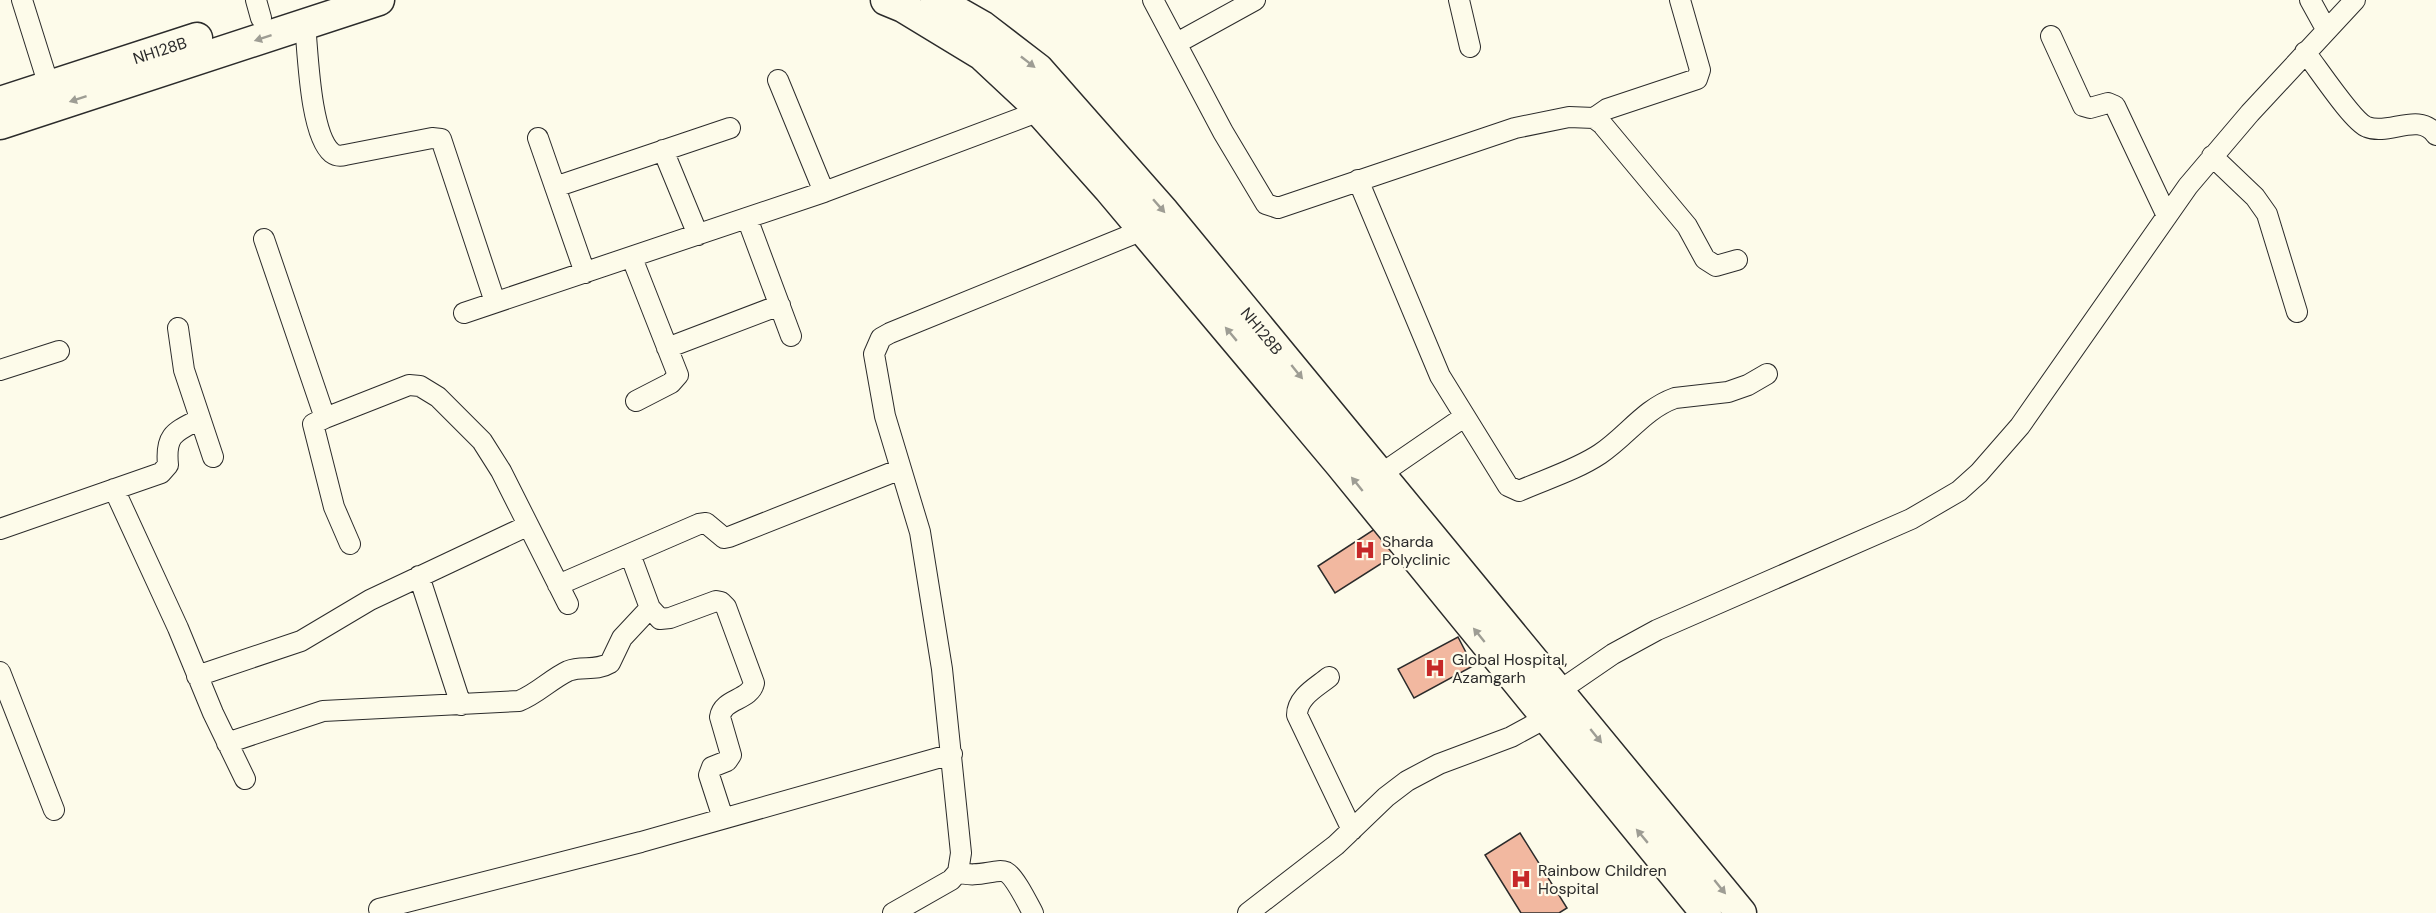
<svg xmlns="http://www.w3.org/2000/svg" width="2436" height="913" font-family="'DM Sans',sans-serif">
	<style>
		.building { fill: #f2b8a0; stroke: #2b2b2b; stroke-width: 1.5 }
		.lines { fill: none; stroke-linecap: round; stroke-linejoin: round }
		.minor-casing { stroke: #2b2b2b; stroke-width: 22 }
		.highway-casing { stroke: #2b2b2b; stroke-width: 33 }
		.minor { stroke: #fdfbea; stroke-width: 20 }
		.highway { stroke: #fdfbea; stroke-width: 30 }
		.oneway { fill: #9e9d94 }
		.labels { text-anchor: middle; stroke-width: 4.5; stroke-linejoin: round; paint-order: stroke }
		.street-label { font-size: 16px; fill: #2b2b2b; stroke: #fdfbea }
		.poi-label { font-size: 16px; fill: #2b2b2b; stroke: #fdfbea; text-anchor: start }
	</style>
	<rect width="100%" height="100%" fill="#fdfbea"/>
	<path class="building" d="M1384 523 1401 551 1335 593 1318 566Z
		M1458 637 1473 666 1414 698 1398 669Z
		M1520 833 1567 908 1559 913H1521L1485 855Z"/>
	<g class="lines">
		<g class="minor-casing">
			<path id="minor" d="M22 0 49 86
				M256 0 261 18
				M1153 0 1223 132 1266 204 1278 208 1515 128 1569 117 1594 118 1602 124 1687 226 1705 259 1716 266 1737 260
				M1459 0 1470 47
				M2310 0 2326 29
				M305 24C308 53 310 135 332 153 336 156 341 156 345 155L432 138 441 139 495 302
				M2051 36 2083 106 2090 108 2108 103 2115 106 2167 216
				M1177 43 1255 0
				M2305 52C2317 67 2353 122 2367 127 2389 136 2419 111 2436 135
				M778 80 824 192
				M1594 118 1607 109 1697 79 1700 70 1680 0
				M538 138 585 273
				M663 150 698 235
				M2212 156 2255 197 2267 214 2297 312
				M1358 180 1440 376 1508 486 1519 491C1546 479 1576 470 1600 454 1627 436 1644 409 1675 398L1728 392 1748 385 1767 374
				M555 187 730 128
				M747 218 791 336
				M264 239 325 418
				M632 258 678 375 671 383 636 401
				M464 313 824 192 1040 111
				M178 328 184 370 213 457
				M667 348 780 305
				M0 370 59 351
				M1381 474 1464 417
				M114 489 178 628 213 713 245 779
				M0 529 161 473 168 465C165 434 175 432 200 419
				M350 544 334 507 313 424 325 418 409 385 420 386 438 397 482 441 501 471 568 604
				M630 554 650 608 660 619 670 618 716 601 721 602 726 607 754 683C750 701 723 698 720 717L731 755 727 761 712 767 709 775 723 818
				M419 576 461 705
				M558 585 699 524 706 523 724 538 729 537 901 469
				M0 672 54 810
				M197 676 301 641 370 600 527 526
				M1329 677C1317 687 1297 697 1297 715L1352 830
				M1559 691 1613 654 1657 630 1911 519 1959 491 1979 473 2020 426 2188 186 2250 113 2355 0
				M227 743 323 711 519 701C537 694 551 679 568 671 582 665 595 672 610 663L622 638 650 608
				M958 872C977 879 996 868 1006 872 1015 877 1028 904 1033 913
				M379 909 641 842 952 754
				M893 913 951 880 958 872 961 853 942 669 920 532 885 416 874 354 881 338 890 333 1143 230
				M1248 913 1336 845 1386 797 1407 781 1439 764 1511 737 1546 718"/>
		</g>
		<g class="highway-casing">
			<g id="highway">
				<path d="M886 0 903 7 982 55 1028 98 1109 189 1340 464 1706 913"/>
				<path id="s1" d="M936 0 982 26 1038 69 1164 212 1741 913"/>
				<path id="s2" d="M0 102 197 38"/>
				<path d="M0 124 379 0"/>
			</g>
		</g>
		<use href="#minor" class="minor"/>
		<use href="#highway" class="highway"/>
	</g>
	<defs><path id="oneway-solid" d="M-6-.8H1V-3.2L6.5 0L1 3.2V.8H-6Z" transform="scale(1.5)"/></defs>
	<g class="oneway">
		<use href="#oneway-solid" transform="translate(263 38) rotate(162)"/>
		<use href="#oneway-solid" transform="translate(1028 62) rotate(38)"/>
		<use href="#oneway-solid" transform="translate(78 99) rotate(162)"/>
		<use href="#oneway-solid" transform="translate(1159 206) rotate(49)"/>
		<use href="#oneway-solid" transform="translate(1231 334) rotate(-130)"/>
		<use href="#oneway-solid" transform="translate(1297 372) rotate(51)"/>
		<use href="#oneway-solid" transform="translate(1357 484) rotate(-129)"/>
		<use href="#oneway-solid" transform="translate(1479 635) rotate(-129)"/>
		<use href="#oneway-solid" transform="translate(1596 736) rotate(51)"/>
		<use href="#oneway-solid" transform="translate(1642 836) rotate(-130)"/>
		<use href="#oneway-solid" transform="translate(1720 887) rotate(51)"/>
	</g>
	<defs>
		<g id="hospital-bare" transform="scale(1.62)"><path d="M-5-5h3v3.5h4V-5h3V5h-3V1.5h-4V5h-3Z" fill="#c62828" stroke="#fdfbea" stroke-width="2.5" paint-order="stroke"/></g>
	</defs>
	<g fill-rule="evenodd">
		<use href="#hospital-bare" x="1365" y="550"/>
		<use href="#hospital-bare" x="1435" y="668"/>
		<use href="#hospital-bare" x="1521" y="879"/>
	</g>
	<g class="labels">
		<g class="street-label">
			<text dy="6" stroke="none"><textPath href="#s2" startOffset="168">NH128B</textPath></text>
			<text dy="6" stroke="none"><textPath href="#s1" startOffset="468">NH128B</textPath></text>
		</g>
		<g class="poi-label">
			<text x="1382" y="547">Sharda<tspan x="1382" dy="18">Polyclinic</tspan></text>
			<text x="1452" y="665">Global Hospital,<tspan x="1452" dy="18">Azamgarh</tspan></text>
			<text x="1538" y="876">Rainbow Children<tspan x="1538" dy="18">Hospital</tspan></text>
		</g>
	</g>
</svg>
